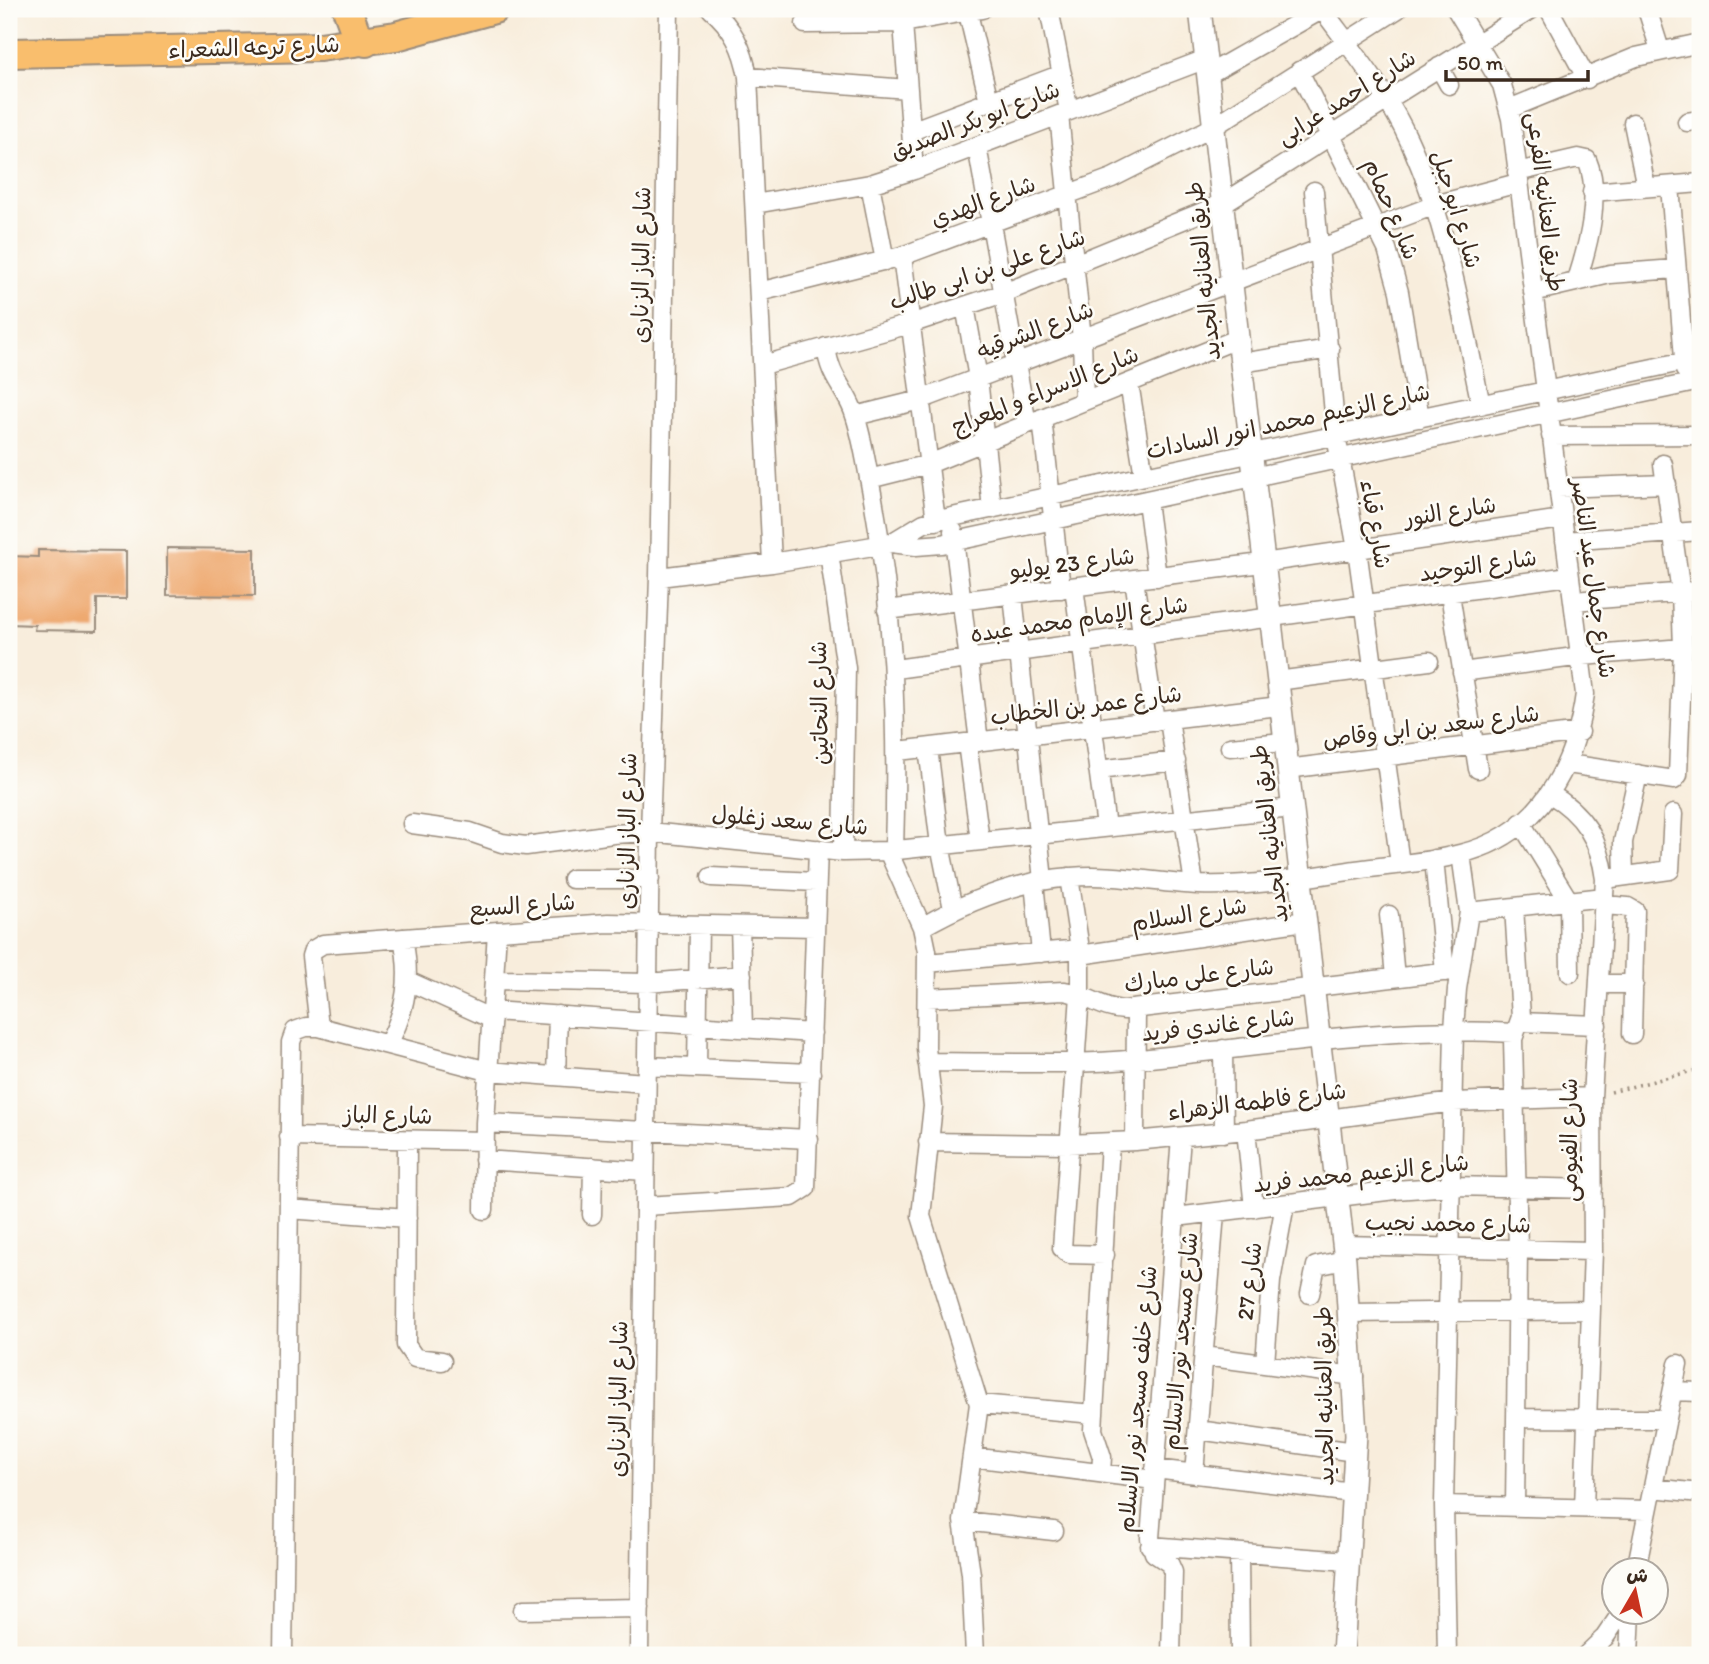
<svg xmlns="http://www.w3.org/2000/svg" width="1709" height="1664" font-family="Itim,'Playpen Sans Arabic',sans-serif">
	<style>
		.building { fill: #eea970 }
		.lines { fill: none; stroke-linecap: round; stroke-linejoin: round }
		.minor-casing { stroke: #9a8c7d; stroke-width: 21 }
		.tertiary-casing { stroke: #9a8c7d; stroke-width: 24 }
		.trunk-casing { stroke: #9a8c7d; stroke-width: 32 }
		.path { stroke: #9a8c7d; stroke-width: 3.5; stroke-dasharray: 2 5; stroke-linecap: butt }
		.minor { stroke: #fff; stroke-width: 18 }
		.tertiary { stroke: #fff; stroke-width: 21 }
		.trunk { stroke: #f9be6d; stroke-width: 28 }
		.labels { text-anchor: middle; stroke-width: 5; stroke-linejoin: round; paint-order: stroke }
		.street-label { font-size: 23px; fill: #3b2a1e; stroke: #fdfcf7 }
	</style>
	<rect width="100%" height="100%" fill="#fdfcf7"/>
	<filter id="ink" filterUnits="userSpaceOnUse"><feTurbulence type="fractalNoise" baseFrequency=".0143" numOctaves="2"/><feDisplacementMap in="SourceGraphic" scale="14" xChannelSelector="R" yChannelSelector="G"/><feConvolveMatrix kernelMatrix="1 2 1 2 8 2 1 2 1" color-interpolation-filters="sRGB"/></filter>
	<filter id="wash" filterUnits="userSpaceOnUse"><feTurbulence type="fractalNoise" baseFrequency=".00686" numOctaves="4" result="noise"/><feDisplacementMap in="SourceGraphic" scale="28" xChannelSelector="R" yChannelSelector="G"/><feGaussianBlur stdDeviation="1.57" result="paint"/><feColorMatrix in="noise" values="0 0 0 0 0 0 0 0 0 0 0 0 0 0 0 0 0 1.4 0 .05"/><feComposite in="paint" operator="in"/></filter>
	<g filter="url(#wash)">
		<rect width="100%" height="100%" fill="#f8eddc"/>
		<g id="blocks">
			<path class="building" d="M167 548 255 549V596L167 595Z
				M38 550 126 551V599H97V631L34 630 35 625 9 624V556L38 557Z"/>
		</g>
	</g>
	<g filter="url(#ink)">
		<use href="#blocks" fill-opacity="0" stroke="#9a8c7d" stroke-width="2"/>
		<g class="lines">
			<g class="minor-casing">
				<path id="minor" d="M711 9C733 28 743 48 748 77L772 563
					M1049 9 1069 111
					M1322 9C1350 47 1381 85 1403 128 1446 214 1461 312 1481 405
					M1549 9 1587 79
					M1647 9 1660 50
					M968 13 989 101
					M903 23 914 170
					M805 24 903 23 982 9
					M1439 67 1449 85
					M1299 71 1387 249 1399 292 1420 418
					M1207 75 1323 9
					M748 77 908 89
					M1509 109 1636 57 1700 43
					M1059 115 1082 339 1084 401
					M1687 122 1700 120
					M1633 123 1646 187
					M911 131 1062 74
					M977 146 1027 424
					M1517 172 1578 158 1587 160C1602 195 1588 246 1577 280
					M870 184 885 261
					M1670 186 1685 370
					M1314 191 1336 436 1357 549 1400 864
					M1592 192 1700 183
					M755 204 870 184 914 170 1206 59
					M902 256 936 521
					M759 292 902 256 1112 178 1213 127 1398 9
					M1533 292 1610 274 1675 269
					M965 306 978 378 992 509
					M826 347C830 378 843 385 853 410 861 431 865 456 869 478 894 601 898 726 894 851
					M1240 363 1330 349
					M763 365 910 324 1004 293 1222 204 1532 9
					M1129 383 1144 476
					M855 416 920 400 1435 205 1518 183
					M1042 418 1061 589
					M1551 436 1700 435
					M869 479 929 464 1237 339
					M1558 488 1667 484
					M1147 501 1157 577
					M953 531 979 742
					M1565 541 1700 531
					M891 543 924 523 1700 358
					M829 553 846 668 843 852
					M659 577 772 563 891 543 916 546 942 544 1700 381
					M1134 579 1155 721
					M1074 587 1106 827
					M1450 594 1478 769
					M1013 595 1043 880
					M1573 601 1700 591
					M887 610 1262 563 1562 519
					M895 669 1569 576
					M1462 672 1582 656 1683 648
					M1277 681 1429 661
					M1169 720 1194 884
					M967 743 980 841
					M1230 747 1284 742
					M928 748 940 845 953 909
					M898 751 1280 706
					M1568 764 1674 780 1678 775 1683 648 1681 593 1663 464
					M1287 769 1580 732
					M1098 770 1176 761
					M1550 794C1583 813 1600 840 1605 879L1592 1097 1593 1251 1584 1508
					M1521 823 1569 901 1570 973
					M412 824 470 832 502 843 526 846 613 834 650 832 843 852 888 851 1292 808
					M888 851 922 927 927 951 926 1048 933 1106 921 1216 979 1404 963 1521 971 1574 975 1655
					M1434 859 1445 972
					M1624 876 1623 842 1638 774
					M711 877 816 882
					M1069 877 1080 949V995L1062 1248 1069 1254 1105 1255
					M572 879H650
					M1605 879 1670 870 1673 814
					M1034 882 1041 953
					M1604 905 1628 907 1635 911 1632 1034
					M1514 907 1521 1017 1513 1039 1518 1249 1515 1507
					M1469 912 1604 897
					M1389 915 1395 977
					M740 926 743 1028
					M922 927C969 900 1017 881 1071 877 1114 873 1155 883 1198 885 1250 887 1304 878 1356 870 1390 865 1427 863 1460 854 1539 835 1575 768 1585 694L1511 119 1502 85 1456 9
					M1080 955 1305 921
					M927 963 1080 949
					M494 980 648 983 742 975
					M408 981 492 1019
					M1599 984H1634
					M927 998 1064 991C1086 994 1101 1009 1124 1010L1459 970
					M492 1011 812 1033
					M1520 1022 1597 1025
					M319 1027 311 956 313 950 323 944 608 923 815 927
					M388 1044C407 1009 411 977 403 938
					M1223 1049 1224 1133
					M927 1062C997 1062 1070 1066 1139 1059 1264 1047 1389 1025 1514 1033
					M647 1066 811 1073
					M697 1068 699 925
					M556 1076 558 1015
					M485 1123 809 1139
					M1246 1130 1254 1208
					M289 1137 485 1141
					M407 1140 406 1345 415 1358 442 1361
					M1135 1141 1136 1009
					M928 1142 1068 1144 1135 1141 1246 1130 1454 1102 1592 1097
					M484 1160 645 1171
					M645 1206 792 1197 806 1188 818 849
					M289 1209 407 1218
					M484 1210 485 1123 497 931
					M592 1215 593 1167
					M1176 1217 1395 1190 1452 1186 1593 1189
					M1343 1245 1593 1251
					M1310 1294 1316 1266 1345 1260
					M1349 1313 1591 1310
					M1204 1356 1354 1376
					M1265 1364 1271 1281 1285 1204
					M1673 1391 1700 1392
					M979 1404 1094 1414
					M1516 1418 1667 1419
					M1198 1430 1355 1452
					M972 1457 1154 1480
					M1155 1469 1353 1493
					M1101 1473 1102 1457 1093 1430 1110 1143
					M1194 1474 1215 1213
					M1653 1488 1700 1493
					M1444 1505 1648 1510
					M963 1521 1054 1531
					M1150 1546 1348 1561
					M1239 1553 1240 1655
					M1636 1570 1678 1364
					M523 1610 640 1608
					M283 1655 291 1042 295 1031 306 1027H319L488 1071 646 1083
					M639 1655 650 832 659 577 669 9
					M1171 1655 1173 1572 1169 1563 1154 1553 1150 1538 1181 1137
					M1447 1655 1444 1505 1454 1029 1457 989 1469 912 1461 854
					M1586 1655 1605 1637 1622 1612
					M1629 1655 1631 1612"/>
			</g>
			<g class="tertiary-casing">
				<path id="tertiary" d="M1200 9 1345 1260 1356 1434 1343 1655"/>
			</g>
			<g class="trunk-casing">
				<path id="trunk" d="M347 9 355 31 366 42
					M9 53 320 47 396 36 494 9"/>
			</g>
			<path class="path" d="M1611 1092 1700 1069"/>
			<use href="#minor" class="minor"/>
			<use href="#tertiary" class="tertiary"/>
			<use href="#trunk" class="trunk"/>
		</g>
	</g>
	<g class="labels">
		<g class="street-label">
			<text transform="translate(254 47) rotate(-2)" y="8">شارع ترعه الشعراء</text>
			<text transform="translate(1346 97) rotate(-32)" y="8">شارع احمد عرابى</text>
			<text transform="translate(975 120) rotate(-21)" y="8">شارع ابو بكر الصديق</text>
			<text transform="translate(983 201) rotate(-20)" y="8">شارع الهدي</text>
			<text transform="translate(1546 202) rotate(83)" y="8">طريق العنانيه الفرعى</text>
			<text transform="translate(1392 209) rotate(67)" y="8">شارع حمام</text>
			<text transform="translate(1457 209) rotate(73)" y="8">شارع ابو جبل</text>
			<text transform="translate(641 265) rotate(-89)" y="8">شارع الباز الزنارى</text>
			<text transform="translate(987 269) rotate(-19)" y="8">شارع على بن ابى طالب</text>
			<text transform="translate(1203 271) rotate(-96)" y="8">طريق العنانيه الجديد</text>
			<text transform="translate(1035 330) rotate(-21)" y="8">شارع الشرقيه</text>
			<text transform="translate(1045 390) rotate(-22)" y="8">شارع الاسراء و المعراج</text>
			<text transform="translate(1288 421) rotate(-12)" y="8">شارع الزعيم محمد انور السادات</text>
			<text transform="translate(1450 511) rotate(-9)" y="8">شارع النور</text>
			<text transform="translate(1376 524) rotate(80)" y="8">شارع قباء</text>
			<text transform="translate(1072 563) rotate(-7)" y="8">شارع 23 يوليو</text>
			<text transform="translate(1478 565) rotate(-8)" y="8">شارع التوحيد</text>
			<text transform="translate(1594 578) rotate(82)" y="8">شارع جمال عبد الناصر</text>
			<text transform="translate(1079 619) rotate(-8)" y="8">شارع الإمام محمد عبده</text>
			<text transform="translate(819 703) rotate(-91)" y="8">شارع النحاتين</text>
			<text transform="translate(1086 705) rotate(-7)" y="8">شارع عمر بن الخطاب</text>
			<text transform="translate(1431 726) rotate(-7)" y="8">شارع سعد بن ابى وقاص</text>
			<text transform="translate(790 820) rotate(5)" y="8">شارع سعد زغلول</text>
			<text transform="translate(627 831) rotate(-89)" y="8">شارع الباز الزنارى</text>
			<text transform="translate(1269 834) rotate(-97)" y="8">طريق العنانيه الجديد</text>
			<text transform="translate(522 905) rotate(-4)" y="8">شارع السبع</text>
			<text transform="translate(1189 914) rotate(-9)" y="8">شارع السلام</text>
			<text transform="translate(1199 975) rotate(-7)" y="8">شارع على مبارك</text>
			<text transform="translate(1218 1025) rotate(-6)" y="8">شارع غاندي فريد</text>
			<text transform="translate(1257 1101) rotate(-7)" y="8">شارع فاطمه الزهراء</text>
			<text transform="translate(388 1115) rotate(1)" y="8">شارع الباز</text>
			<text transform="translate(1569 1140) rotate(-90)" y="8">شارع الفيومى</text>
			<text transform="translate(1361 1173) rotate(-6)" y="8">شارع الزعيم محمد فريد</text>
			<text transform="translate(1448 1223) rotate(1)" y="8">شارع محمد نجيب</text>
			<text transform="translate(1249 1281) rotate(-83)" y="8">شارع 27</text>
			<text transform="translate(1180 1341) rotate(-85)" y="8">شارع مسجد نور الاسلام</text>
			<text transform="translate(1324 1396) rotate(-91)" y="8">طريق العنانيه الجديد</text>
			<text transform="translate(618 1399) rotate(-89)" y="8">شارع الباز الزنارى</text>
			<text transform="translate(1137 1399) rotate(-85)" y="8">شارع خلف مسجد نور الاسلام</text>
		</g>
	</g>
	<rect width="1709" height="1664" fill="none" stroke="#fdfcf7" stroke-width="35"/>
	<g transform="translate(1635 1591) rotate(9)"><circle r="33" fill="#fdfcf7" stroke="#afa8a0" stroke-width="2"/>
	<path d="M0-5L12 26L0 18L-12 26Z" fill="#c8321e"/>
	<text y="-10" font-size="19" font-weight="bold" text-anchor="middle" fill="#3b2a1e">ش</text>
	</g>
	<path d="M1446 70v10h142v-10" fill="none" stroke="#3b2a1e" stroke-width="3.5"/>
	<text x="1457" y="70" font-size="21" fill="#3b2a1e" stroke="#fdfcf7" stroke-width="5" paint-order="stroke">50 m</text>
</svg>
